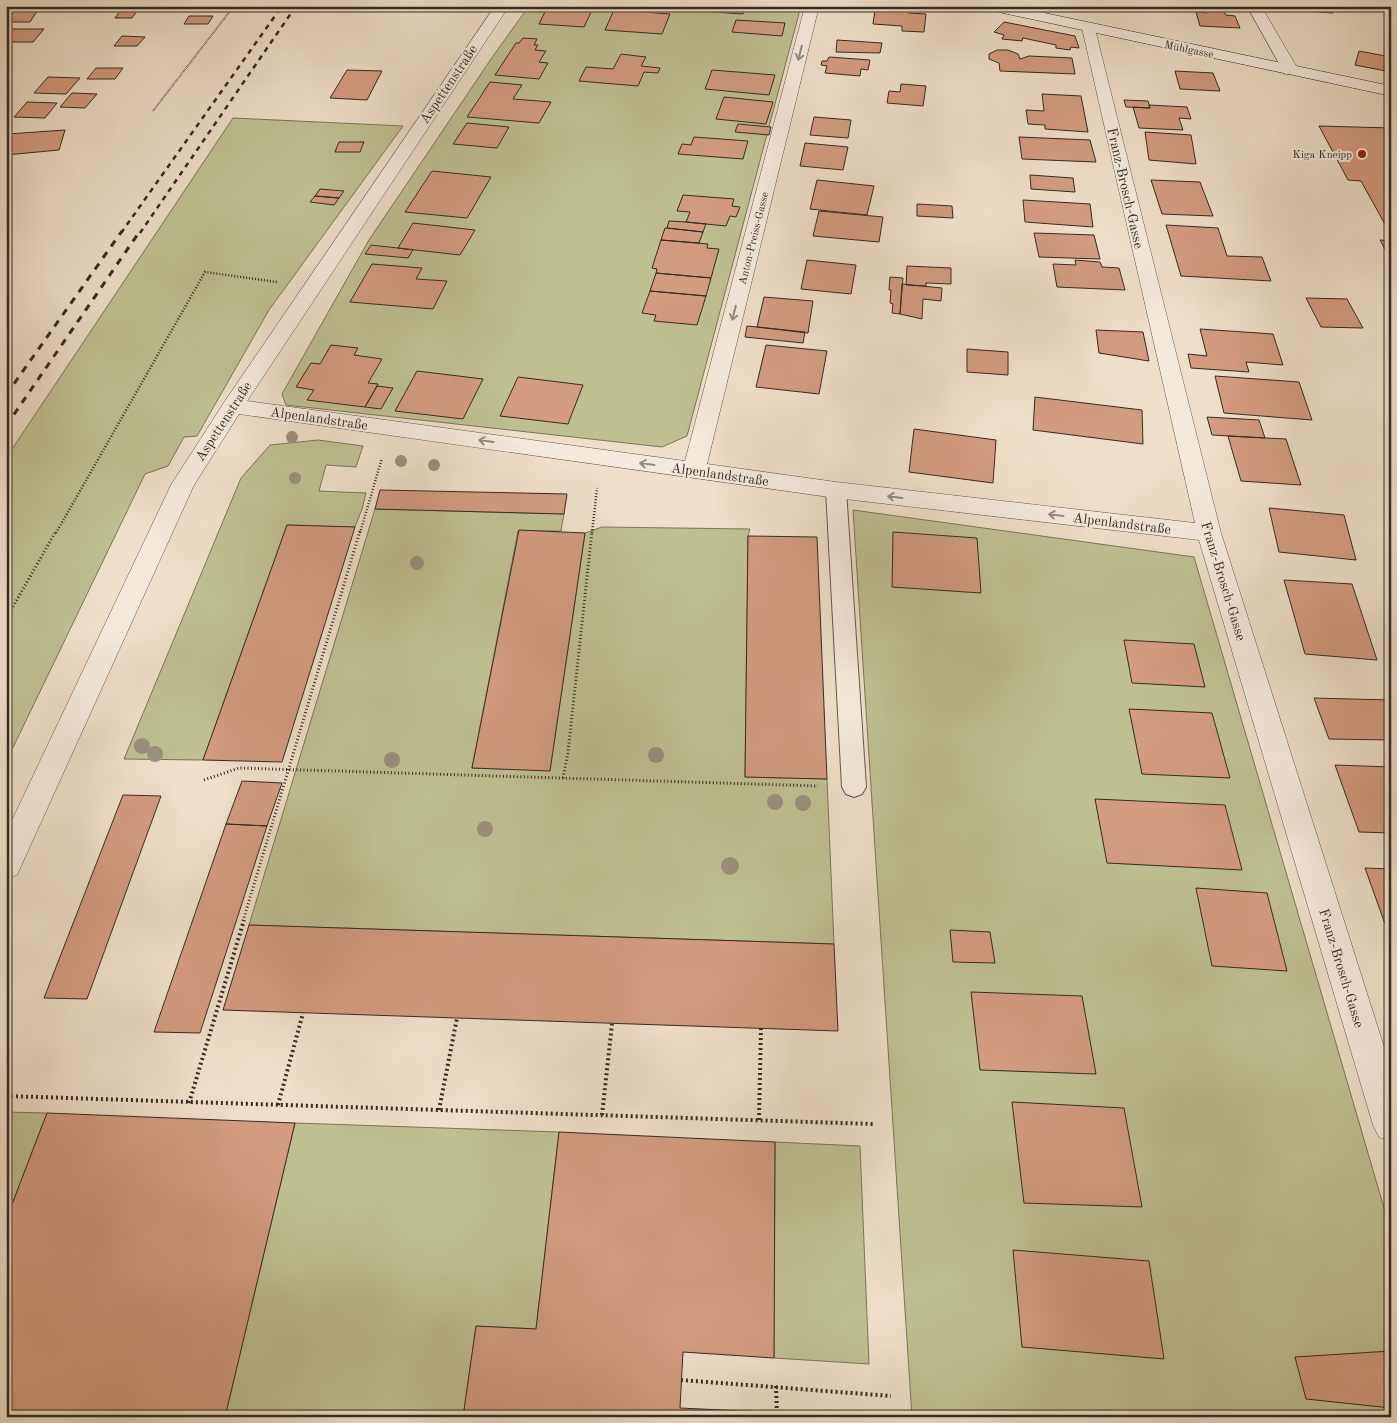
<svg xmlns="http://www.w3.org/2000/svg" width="1397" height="1423" font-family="'Old Standard TT',serif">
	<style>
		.green { fill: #bec092; stroke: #79765a }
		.building { fill: #d39b80; stroke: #342b22 }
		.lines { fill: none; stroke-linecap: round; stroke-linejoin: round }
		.lane-casing { stroke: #62584c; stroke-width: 2 }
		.street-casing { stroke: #62584c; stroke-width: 1 }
		.secondary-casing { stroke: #342b22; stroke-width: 1 }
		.path-far3 { stroke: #342b22; stroke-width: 2; stroke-dasharray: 0.5 1; stroke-linecap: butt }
		.path-far2 { stroke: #342b22; stroke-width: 2.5; stroke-dasharray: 1 2; stroke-linecap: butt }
		.path-far1 { stroke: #342b22; stroke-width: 3; stroke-dasharray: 1 2.5; stroke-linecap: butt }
		.path { stroke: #342b22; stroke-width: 4; stroke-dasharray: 2 3; stroke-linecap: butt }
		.lane { fill: #f4eadb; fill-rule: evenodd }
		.street { fill: #f4eadb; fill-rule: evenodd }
		.secondary { fill: #f4eadb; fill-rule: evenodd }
		.rail-far1 { stroke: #342b22; stroke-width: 2.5; stroke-dasharray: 5 5; stroke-linecap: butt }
		.rail { stroke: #342b22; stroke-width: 3; stroke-dasharray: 7 7; stroke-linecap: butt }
		.tree { fill: #9a907c }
		.oneway { stroke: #948a7e }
		.poi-dot { fill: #8f2418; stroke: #f4eadb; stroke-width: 2 }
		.labels { text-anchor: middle; stroke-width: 4; stroke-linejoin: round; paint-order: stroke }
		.far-street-label { font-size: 11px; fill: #342b22; stroke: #f4eadb }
		.far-poi-label { font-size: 11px; fill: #342b22; stroke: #f4eadb; text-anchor: end }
		.street-label { font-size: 14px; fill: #342b22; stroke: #f4eadb }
	</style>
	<rect width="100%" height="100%" fill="#eedfc8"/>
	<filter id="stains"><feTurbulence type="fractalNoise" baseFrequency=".004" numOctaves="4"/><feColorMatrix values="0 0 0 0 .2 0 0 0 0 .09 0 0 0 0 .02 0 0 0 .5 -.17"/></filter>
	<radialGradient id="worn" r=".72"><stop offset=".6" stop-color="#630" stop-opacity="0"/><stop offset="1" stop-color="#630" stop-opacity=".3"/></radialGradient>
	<path class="green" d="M529 6H801L687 436 662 447 286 405 282 394 369 240 491 59Z
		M233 118 403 126 269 310 197 436 184 437 168 466 145 474 6 762V458Z
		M318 440 363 446 356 467 326 465 319 491 366 493 362 509 355 527 287 525 203 760 124 759 241 478 270 445Z
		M375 509 564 514 561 531H518L472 768 550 770 585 533 602 527 750 529 748 536 745 777 827 779 834 944 249 925Z
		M853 510 1194 557 1391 1232V1417H912Z
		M6 1112 47 1113 6 1220Z
		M295 1123 559 1132 536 1329 476 1326 463 1417H225Z
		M775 1142 860 1146 869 1364 774 1358Z"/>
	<path class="building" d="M548 6H594L584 27 539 24Z
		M700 6H745L743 14 699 11Z
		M1301 6H1329L1333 13 1304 11Z
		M123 7H140L132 18H115Z
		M890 7 908 9V13L926 14 924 32 902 31V26L873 24 875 10 889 11Z
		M39 8 30 22H6V9Z
		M614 10 670 14 662 34 605 30Z
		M1206 11 1224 12 1226 15 1235 16 1240 28 1200 26 1196 12 1207 13Z
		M189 16H213L208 24H184Z
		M736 20 785 23 782 36 732 32Z
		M1004 22 1075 36 1079 48 1071 47 1070 50 1056 48V45L1023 38 1022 41 1002 39 1004 35 994 32Z
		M6 29H44L33 42H6Z
		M122 36 145 37 137 46H114Z
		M523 38 537 39 534 45H538L535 50 546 51 539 62 548 63 539 79 495 75 516 43H519Z
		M837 40 882 43 880 53 836 52Z
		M997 50H1008L1018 54 1020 59 1029 56 1072 58 1075 74 1000 71 999 63 989 59V54Z
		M1359 51 1391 57V72L1355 65Z
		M621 54 646 57 641 66 660 68 658 73 644 72 638 86 579 81 586 67 613 69Z
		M829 57 870 60 868 70 861 69 860 76 825 73 827 66 821 65 822 61H827Z
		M96 68H123L115 79H87Z
		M347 70 382 71 367 100 330 98Z
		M712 70 775 75 769 95 705 89Z
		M1175 71 1213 73 1220 91 1180 89Z
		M48 77 80 78 66 94 34 93Z
		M490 82 522 85 513 99 551 102 539 123 467 117Z
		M901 84 926 86 923 106 887 103 889 91 900 92Z
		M72 93 97 94 85 108 60 107Z
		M1042 94 1081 96 1088 132 1045 129V125L1028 124 1026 110 1044 111Z
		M724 97 773 102 766 124 716 119Z
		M1124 100 1148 101 1150 108 1126 107Z
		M27 102 57 103 45 118 14 117Z
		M1149 105 1187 107 1191 119 1179 118 1183 130 1139 128 1133 107 1150 108Z
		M814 117 851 120 848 138 810 135Z
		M467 123 509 127 497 148 453 144Z
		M738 124 771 127 769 135 735 132Z
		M1319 126 1391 128V235L1361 181 1348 180Z
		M65 130 59 150 6 155 8 134Z
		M1145 132 1191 135 1196 164 1149 160Z
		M694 137 748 141 743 159 678 154 682 144 691 145Z
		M1019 137 1090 140 1096 162 1022 159Z
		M339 142H364L360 152H335Z
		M805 143 848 147 843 170 800 166Z
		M432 171 491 177 467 218 405 212Z
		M1030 175 1073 178 1075 192 1031 189Z
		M817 180 874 186 867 215 810 209Z
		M1151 180 1200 182 1213 216 1162 214Z
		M320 189 344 191 339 198 315 196Z
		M683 195 734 199 732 206 740 207 736 217 730 216 726 226 686 222 690 212 677 211Z
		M315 196 339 198 334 205 310 202Z
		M1023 200 1090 204 1093 227 1025 222Z
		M917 204 952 206 953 218 917 216Z
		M819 211 883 217 879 242 813 236Z
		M669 221 686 222 706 224 703 232 667 228Z
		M413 223 475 230 460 255 398 248Z
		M1166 225 1218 228 1227 256 1262 257 1271 281 1181 276Z
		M665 228H667L703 232 699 243 661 240Z
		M1034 233 1094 235 1100 259 1039 257Z
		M661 240 708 244 707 248 719 249 711 278 656 273 657 269 652 268Z
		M1380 240 1391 241V261Z
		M371 245 398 248 413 250 408 258 365 254Z
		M807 260 856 265 851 294 801 289Z
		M1075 260 1100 262 1102 267 1119 268 1125 290 1057 287 1053 264 1076 265Z
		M372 264 422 268 416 279 447 281 433 309 350 302Z
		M907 266 951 268V284L926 283V286L906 285Z
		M656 273 711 278 706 296 650 291Z
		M890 277 903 278 900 314 892 313 893 304 890 303 891 290H889Z
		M902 284 942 288 941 301 923 299 922 319 900 314Z
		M650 291 706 296 697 325 654 321 656 315 642 313Z
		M764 297 813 301 808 333 757 327Z
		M1306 298 1347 299 1363 328 1321 327Z
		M747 326 757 327 805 332 803 343 745 337Z
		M1200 329 1273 334 1283 365 1246 362 1249 372 1191 368 1188 354 1207 356Z
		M1096 330 1143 332 1149 361 1099 353Z
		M331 345 358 348 354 355 382 359 368 383 378 384 377 386 365 407 307 400 314 390 296 387 311 363 320 364Z
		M766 345 827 351 819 394 756 387Z
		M967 349 1008 352V375L967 372Z
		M417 371 483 379 463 419 395 411Z
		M1215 376 1299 382 1312 420 1224 413Z
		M518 377 583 385 568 424 500 416Z
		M377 386 393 388 381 409 365 407Z
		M1035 397 1142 410 1143 444 1033 430Z
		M1207 417 1259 420 1265 438 1212 435Z
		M914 429 996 440 993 483 909 472Z
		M1228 436 1286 439 1301 485 1241 481Z
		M380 490 567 494 564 514 375 509Z
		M1269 508 1344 515 1356 560 1279 552Z
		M287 525 355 527 282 762 203 760Z
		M519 530 585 533 550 771 472 768Z
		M893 532 977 538 981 593 892 587Z
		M748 536 817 537 827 779 745 777Z
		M1284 580 1352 584 1377 660 1305 654Z
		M1124 640 1194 644 1205 687 1132 683Z
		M1314 698 1391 700V740L1329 739Z
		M1129 709 1212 713 1230 778 1142 774Z
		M1335 765 1391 767V833L1359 832Z
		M242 781 282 783 267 826 226 824Z
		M123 795 161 796 87 999 44 998Z
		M1095 799 1225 805 1242 870 1107 863Z
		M226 824 267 826 200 1033 154 1032Z
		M1365 868 1391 869V924H1385Z
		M1196 888 1267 893 1287 971 1212 966Z
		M249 925 834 944 838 1031 223 1010Z
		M950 930 990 932 995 963 953 962Z
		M971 992 1082 996 1096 1074 980 1070Z
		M1012 1102 1124 1108 1142 1207 1024 1203Z
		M47 1113 295 1123 225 1417H6V1220Z
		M559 1132 775 1142 774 1358 683 1352 680 1408 765 1412V1417H463L476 1326 536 1329Z
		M1013 1250 1149 1261 1164 1359 1022 1347Z
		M1391 1351V1408L1306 1399 1295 1357Z"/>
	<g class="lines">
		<g class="lane-casing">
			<path id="lane" d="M836 483 843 485 846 490 866 787 862 794 854 797 846 794 842 787 826 490 829 485Z"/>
		</g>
		<g class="street-casing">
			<path id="street" d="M495 6H509L247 401 685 461 805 6H819L707 464 836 482 1195 523 1082 28 1084 25H1094L1221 533 1391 1069V1142L1379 1137 1373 1125 1199 540 836 498 239 414 194 485 17 875 6 879V833L171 485 225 401Z
				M1247 6H1261L1299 71 1297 74H1285Z"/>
		</g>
		<g class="secondary-casing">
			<path id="secondary" d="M982 6H1011L1391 86V96L989 10Z"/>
		</g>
		<path class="path-far3" d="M153 111 234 6"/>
		<path class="path-far2" d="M56 533 205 272 277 282
			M360 533 382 458
			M592 533 597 488"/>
		<path class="path-far1" d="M6 619 56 531
			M563 778 568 752 592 531
			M204 780 239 768 818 786
			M243 921 360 531"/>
		<path class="path" d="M6 1096 873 1124
			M189 1103 244 920
			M278 1105 303 1013
			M439 1110 457 1018
			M602 1115 612 1024
			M759 1120 761 1028
			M681 1380 891 1396
			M776 1386 777 1417"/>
		<use href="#lane" class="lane"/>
		<use href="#street" class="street"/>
		<use href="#secondary" class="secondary"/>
		<path class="rail-far1" d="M121 233 282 6
			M140 233 296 6"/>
		<path class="rail" d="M6 395 122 231
			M6 426 140 231"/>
	</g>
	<g class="tree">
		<circle cx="292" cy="437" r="6"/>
		<circle cx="401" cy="461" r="6"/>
		<circle cx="434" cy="465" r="6"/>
		<circle cx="295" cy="478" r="6"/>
		<circle cx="417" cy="563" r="7"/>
		<circle cx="142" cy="746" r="8"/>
		<circle cx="155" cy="754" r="8"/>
		<circle cx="656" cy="755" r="8"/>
		<circle cx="392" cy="760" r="8"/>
		<circle cx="775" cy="802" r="8"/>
		<circle cx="803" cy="803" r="8"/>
		<circle cx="485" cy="829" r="8"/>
		<circle cx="730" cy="866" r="9"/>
	</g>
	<defs><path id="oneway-shaft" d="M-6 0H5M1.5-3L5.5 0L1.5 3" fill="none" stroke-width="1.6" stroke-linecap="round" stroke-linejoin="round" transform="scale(1.25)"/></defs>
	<g class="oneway">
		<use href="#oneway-shaft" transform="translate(800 53) rotate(104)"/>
		<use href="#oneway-shaft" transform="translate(734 313) rotate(104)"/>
		<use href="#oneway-shaft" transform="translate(486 441) rotate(-172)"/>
		<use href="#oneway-shaft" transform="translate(647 464) rotate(-172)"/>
		<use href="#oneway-shaft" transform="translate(895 497) rotate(-173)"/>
		<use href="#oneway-shaft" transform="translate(1056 515) rotate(-173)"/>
	</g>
	<circle class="poi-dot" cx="1362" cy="154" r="5"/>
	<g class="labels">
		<g class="far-street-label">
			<text transform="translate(1189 49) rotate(12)" y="4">Mühlgasse</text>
			<text transform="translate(753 238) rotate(-76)" y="4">Anton-Preiss-Gasse</text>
		</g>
		<g class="far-poi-label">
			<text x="1352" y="158">Kiga Kneipp</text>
		</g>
		<g class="street-label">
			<text transform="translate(448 84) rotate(-56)" y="5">Aspettenstraße</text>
			<text transform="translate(1126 188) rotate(77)" y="5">Franz-Brosch-Gasse</text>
			<text transform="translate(319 418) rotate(8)" y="5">Alpenlandstraße</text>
			<text transform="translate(223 421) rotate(-57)" y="5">Aspettenstraße</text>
			<text transform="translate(720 474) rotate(8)" y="5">Alpenlandstraße</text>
			<text transform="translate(1122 523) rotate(7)" y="5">Alpenlandstraße</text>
			<text transform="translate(1224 581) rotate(73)" y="5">Franz-Brosch-Gasse</text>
			<text transform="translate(1342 968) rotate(73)" y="5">Franz-Brosch-Gasse</text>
		</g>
	</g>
	<rect width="1397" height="1423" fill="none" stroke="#eedfc8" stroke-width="25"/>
	<rect x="8" y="8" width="1382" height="1408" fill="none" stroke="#342b22" stroke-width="2.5"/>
	<rect x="12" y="12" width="1372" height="1398" fill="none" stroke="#342b22"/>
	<rect width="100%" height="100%" filter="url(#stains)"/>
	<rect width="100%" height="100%" fill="url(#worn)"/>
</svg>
